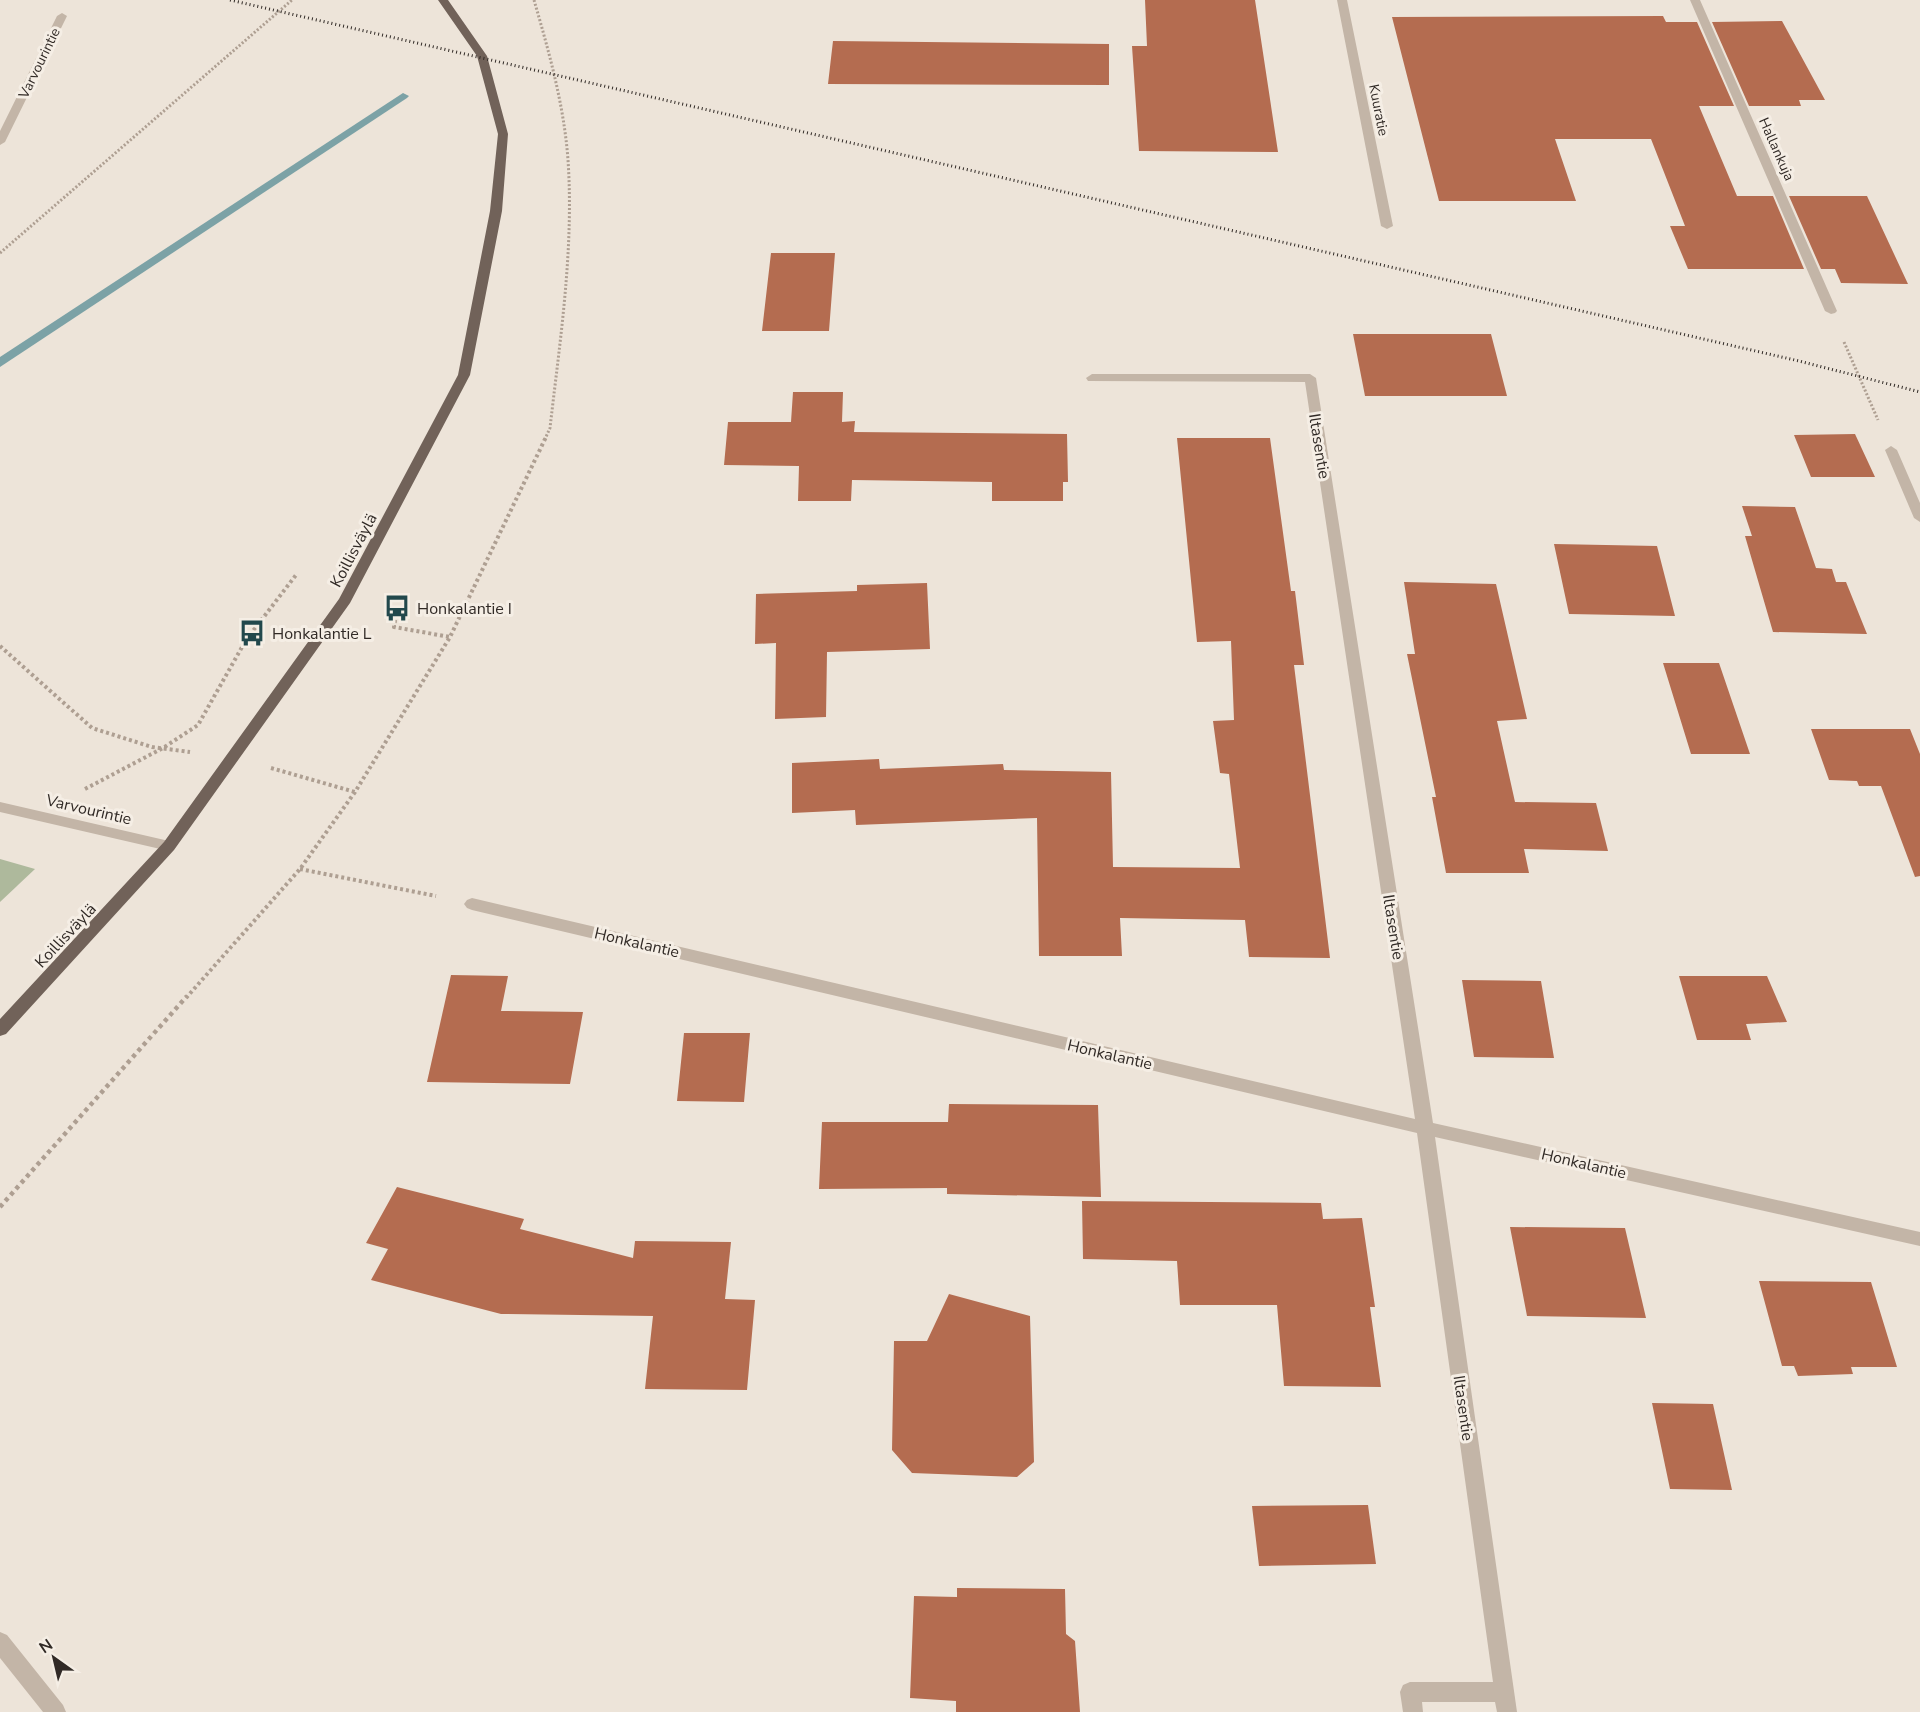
<svg xmlns="http://www.w3.org/2000/svg" width="1920" height="1712" font-family="'Nunito Sans',sans-serif">
	<style>
		.green { fill: #aeb99c }
		.lines { fill: none; stroke-linecap: round; stroke-linejoin: round }
		.stream { fill: #7ca2a6; fill-rule: evenodd }
		.building { fill: #b46c50 }
		.path-far2 { stroke: #ae9f92; stroke-width: 3; stroke-dasharray: 2 2; stroke-linecap: butt }
		.path-far1 { stroke: #ae9f92; stroke-width: 4; stroke-dasharray: 3 3; stroke-linecap: butt }
		.path { stroke: #ae9f92; stroke-width: 4.5; stroke-dasharray: 4 4; stroke-linecap: butt }
		.minor { fill: #c3b5a7; fill-rule: evenodd }
		.major { fill: #716259; fill-rule: evenodd }
		.rail { stroke: #312a26; stroke-width: 3; stroke-dasharray: 1 3; stroke-linecap: butt }
		.labels { text-anchor: middle; stroke-width: 6; stroke-linejoin: round; paint-order: stroke }
		.far-street-label { font-size: 14px; fill: #312a26; stroke: #f5eee5 }
		.street-label { font-size: 16px; fill: #312a26; stroke: #f5eee5 }
		.poi-label { font-size: 16px; fill: #312a26; stroke: #f5eee5; text-anchor: start }
	</style>
	<rect width="100%" height="100%" fill="#ede4d9"/>
	<path class="green" d="M0 859 35 869 0 902Z"/>
	<g class="lines">
		<path class="stream" d="M403 93 409 96 407 98 0 367V357Z"/>
	</g>
	<path class="building" d="M1145 0H1255L1278 152 1139 151 1132 46H1147Z
		M1663 16 1666 22H1697L1734 106H1699L1737 196H1773L1804 269H1688L1670 226H1685L1651 139H1555L1576 201H1439L1392 17Z
		M1782 21 1825 100H1799L1801 106H1749L1712 22Z
		M833 41 1109 44V85L828 84Z
		M1789 196H1867L1908 284 1841 283 1835 269H1821Z
		M771 253H835L829 331H762Z
		M1353 334H1491L1507 396H1365Z
		M793 392H843L842 422 855 421 854 432 1067 434 1068 482H1063V501H992V482L852 480 851 501H798L799 466 724 465 728 422H791Z
		M1855 434 1875 477H1811L1794 435Z
		M1177 438H1270L1291 591H1295L1304 665H1294L1330 958 1249 957 1245 920 1120 918 1122 956H1039L1037 818 856 825 855 810 792 813V763L879 759 880 769 1003 764 1004 770 1111 772 1113 867 1240 868 1229 774 1220 773 1213 721 1234 720 1231 641 1197 642Z
		M1742 506 1795 507 1816 568 1832 569 1836 582H1846L1867 634 1773 632 1745 536H1752Z
		M1554 544 1657 546 1675 616 1569 614Z
		M1404 582 1496 584 1527 719 1497 721 1515 802 1596 803 1608 851 1524 849 1529 873H1446L1432 797H1436L1407 654H1415Z
		M927 583 930 649 827 652 826 717 775 719 776 643 755 644 756 594 857 591V585Z
		M1663 663H1719L1750 754H1691Z
		M1811 729H1910L1920 754V876L1915 877 1881 786H1859L1857 781 1829 780Z
		M451 975 508 976 501 1011 583 1012 570 1084 427 1082Z
		M1679 976H1767L1787 1022 1746 1024 1751 1040H1697Z
		M1462 980 1541 981 1554 1058 1474 1057Z
		M684 1033H750L744 1102 677 1101Z
		M949 1104 1098 1105 1101 1197 947 1194V1188L819 1189 822 1122H948Z
		M397 1187 524 1219 520 1229 633 1258 635 1241 731 1242 725 1299 755 1300 747 1390 645 1389 653 1316 501 1314 371 1280 388 1249 366 1243Z
		M1082 1201 1321 1203 1323 1219 1362 1218 1375 1307H1370L1381 1387 1284 1386 1277 1305H1180L1177 1261 1083 1259Z
		M1510 1227 1625 1228 1646 1318 1527 1316Z
		M1759 1281 1871 1282 1897 1367H1851L1853 1374 1798 1376 1794 1366H1782Z
		M949 1294 1030 1316 1034 1462 1017 1477 912 1473 892 1450 894 1341H927Z
		M1652 1403 1713 1404 1732 1490 1670 1489Z
		M1368 1505 1376 1564 1259 1566 1252 1506Z
		M957 1588 1065 1589 1066 1634 1075 1641 1080 1712H956V1701L910 1698 914 1596 957 1597Z"/>
	<g class="lines">
		<path class="path-far2" d="M534 0C549 52 564 105 568 160 574 250 560 340 550 428L545 439
			M0 253 292 0
			M1844 342 1878 420"/>
		<path class="path-far1" d="M397 608 394 627 450 637
			M0 646 92 728 152 747 190 752
			M271 768 355 792
			M85 789 163 748 198 725 246 640 296 575
			M300 869 436 896
			M186 998 300 869 355 792 450 637 546 437"/>
		<path class="path" d="M0 1207 187 996"/>
		<path class="minor" d="M1337 0H1347L1393 226 1387 229 1381 226Z
			M1690 0H1700L1837 311 1835 313 1831 314 1825 311Z
			M62 13 67 16 5 142 0 145V131L57 16Z
			M1092 374H1310L1316 378 1433 1123 1920 1232V1246L1435 1137 1517 1712H1497L1495 1702H1422L1423 1712H1403L1400 1692 1403 1685 1410 1682H1493L1417 1133 472 910 467 908 464 904 467 900 472 898 1415 1119 1305 382 1088 381 1086 378Z
			M1891 446 1897 450 1920 503V522L1914 518 1885 450Z
			M0 802 169 841 176 846 169 851 0 812Z
			M0 1632 7 1635 63 1705 66 1712H43L0 1658Z"/>
		<path class="major" d="M438 0H448L487 56 508 134 502 211 470 375 350 603 174 850 6 1034 0 1036V1019L164 842 339 599 458 375 490 211 498 134 477 56Z"/>
		<path class="rail" d="M230 0 1799 361 1920 392"/>
	</g>
	<defs>
		<g id="bus-bare" transform="scale(2.07)"><path d="M-5-6H5V4H4V6H2V4H-2V6H-4V4H-5ZM-3.5-4V0h7V-4ZM-3.5 1.2v1.5H-2V1.2ZM2 1.2v1.5H3.5V1.2Z" fill="#22484c" stroke="#f5eee5" stroke-width="2.5" paint-order="stroke"/></g>
	</defs>
	<g fill-rule="evenodd">
		<use href="#bus-bare" x="397" y="608"/>
		<use href="#bus-bare" x="252" y="633"/>
	</g>
	<g class="labels">
		<g class="far-street-label">
			<text transform="translate(39 63) rotate(-64)" y="5">Varvourintie</text>
			<text transform="translate(1379 110) rotate(79)" y="5">Kuuratie</text>
			<text transform="translate(1777 149) rotate(66)" y="5">Hallankuja</text>
		</g>
		<g class="street-label">
			<text transform="translate(1320 446) rotate(81)" y="6">Iltasentie</text>
			<text transform="translate(353 550) rotate(-62)" y="6">Koillisväylä</text>
			<text transform="translate(89 809) rotate(13)" y="6">Varvourintie</text>
			<text transform="translate(1394 927) rotate(81)" y="6">Iltasentie</text>
			<text transform="translate(65 935) rotate(-47)" y="6">Koillisväylä</text>
			<text transform="translate(637 942) rotate(13)" y="6">Honkalantie</text>
			<text transform="translate(1110 1054) rotate(13)" y="6">Honkalantie</text>
			<text transform="translate(1584 1163) rotate(13)" y="6">Honkalantie</text>
			<text transform="translate(1464 1408) rotate(82)" y="6">Iltasentie</text>
		</g>
		<g class="poi-label">
			<text x="417" y="614">Honkalantie I</text>
			<text x="272" y="639">Honkalantie L</text>
		</g>
	</g>
	<g transform="translate(54 1658) rotate(326)" stroke="#f5eee5" stroke-width="4.5" paint-order="stroke">
	<path d="M0-4.5L10 22L0 15L-10 22Z" fill="#312a26"/>
	<text y="-9" font-size="16" font-weight="bold" text-anchor="middle" fill="#312a26">N</text>
	</g>
</svg>
